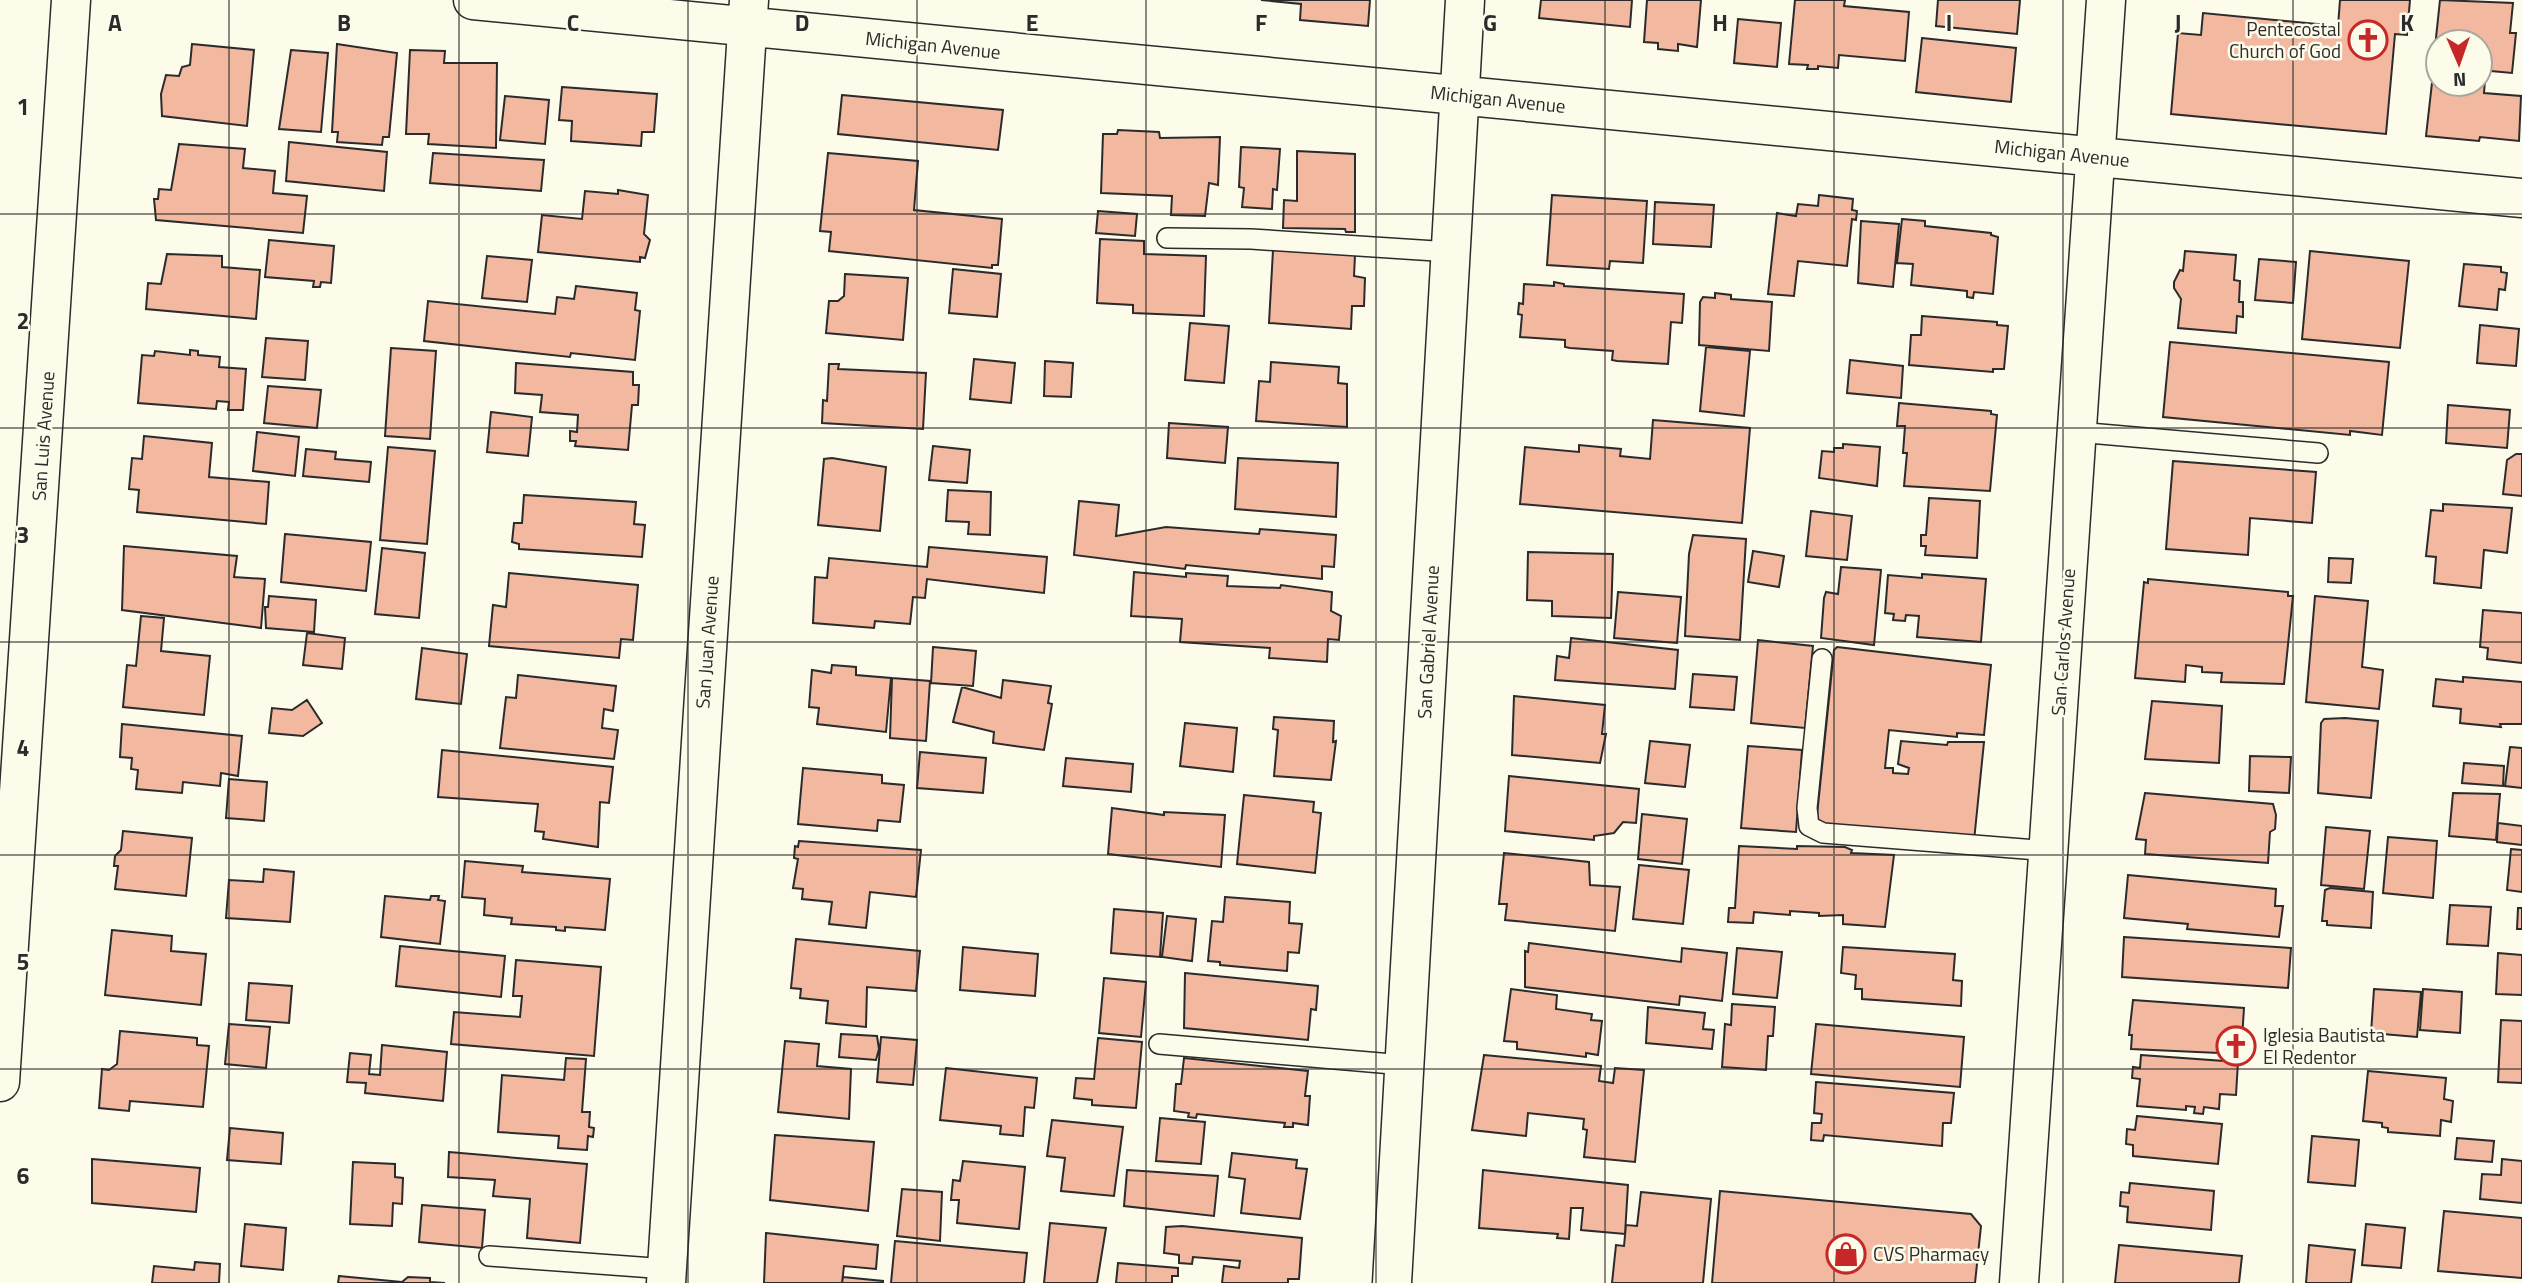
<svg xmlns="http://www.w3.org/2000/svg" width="2522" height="1283" font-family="'Titillium Web',sans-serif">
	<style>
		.building { fill: #f2b8a0; stroke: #2b2b2b; stroke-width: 2 }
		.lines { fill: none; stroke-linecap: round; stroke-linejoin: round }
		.service-casing { stroke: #2b2b2b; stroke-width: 22 }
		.minor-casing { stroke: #2b2b2b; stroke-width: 41 }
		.service { stroke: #fdfbea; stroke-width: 19 }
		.minor { stroke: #fdfbea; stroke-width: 38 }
		.grid { fill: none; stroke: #2b2b2b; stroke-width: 2; stroke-opacity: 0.55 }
		.labels { text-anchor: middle; stroke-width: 5; stroke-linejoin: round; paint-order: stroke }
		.poi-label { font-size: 19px; fill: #2b2b2b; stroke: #fdfbea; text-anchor: start }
		.street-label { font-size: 19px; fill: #2b2b2b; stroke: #fdfbea }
		.grid-label { font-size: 23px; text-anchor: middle; font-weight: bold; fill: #2b2b2b; stroke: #fdfbea; stroke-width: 5; stroke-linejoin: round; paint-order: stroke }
	</style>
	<rect width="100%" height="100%" fill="#fdfbea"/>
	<path class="building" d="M1261 0H1370L1368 26 1300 20 1301 4Z
		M1541 0H1632L1630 27 1539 18Z
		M1647 0H1701L1697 47 1678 44V51L1658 49V43L1644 42Z
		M1795 0H1845L1844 6 1909 12 1905 61 1839 55 1838 68 1818 66V69H1807L1808 65 1789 64Z
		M1938 0H2020L2017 34 1936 26Z
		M2340 0H2410L2407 35 2395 34 2386 134 2171 114 2178 33 2201 35 2203 13 2338 26Z
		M2440 0 2513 3 2510 33H2516L2512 73 2480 70V42H2438V66H2433Z
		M1738 19 1781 23 1777 67 1734 63Z
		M1922 38 2016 48 2011 102 1916 92Z
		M192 44 254 50 247 126 162 116 161 94 166 75 179 76 182 67 190 65Z
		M337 44 397 53 389 137H383L382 145 337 142 338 132H332Z
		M291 50 328 53 321 132 279 129Z
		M410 50 445 51 444 63H497L496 148 428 144 429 134H406Z
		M2433 74 2438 75V84H2480V79L2485 80 2484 93 2521 96 2519 141 2480 137 2479 141 2426 136Z
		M562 87 657 94 654 132H642L641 146 571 141 572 121 559 120Z
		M842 95 1003 110 998 150 838 134Z
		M505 96 549 100 545 144 500 140Z
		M1118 130 1159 132 1160 138 1220 137 1218 185 1209 183 1205 216 1171 215 1172 196 1101 193 1103 134H1117Z
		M289 142 387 152 384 191 286 181Z
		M179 144 245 149 243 168 275 171 273 193 307 196 303 233 156 220 154 199H158L159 189 171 190Z
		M1241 147 1280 149 1277 190 1273 189 1272 209 1242 207 1244 188 1239 187Z
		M1297 151 1355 154V232H1346L1345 229 1283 228 1284 200 1297 201Z
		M433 153 544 160 541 191 430 183Z
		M828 153 918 161 914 210 1002 219 998 265H992V268L829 251 831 232 820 231Z
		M618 190 648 195 644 234 650 240 645 258 640 257V262L538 252 542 215 582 219 585 191 618 194Z
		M1552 195 1647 201 1643 263 1610 261 1609 269 1547 265Z
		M1819 195 1853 199 1852 210 1857 211 1856 220 1852 219 1847 266 1798 261 1794 296 1768 294 1777 213 1796 216 1798 204 1818 206Z
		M1655 202 1714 205 1711 247 1653 244Z
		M1098 211 1137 214 1135 236 1096 233Z
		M1902 219 1925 221V226L1991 233V235L1998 237 1993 294 1974 292 1973 298 1967 297V291L1911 285 1913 264 1897 263Z
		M1861 221 1899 224 1893 287 1858 283Z
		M1100 239 1144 241V254L1206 256 1204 316 1133 313V305L1097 303Z
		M269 240 334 246 331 283 321 282 320 287H313L314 281 265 277Z
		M1273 250 1355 255 1354 276 1365 278 1364 306H1352L1351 329 1269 323Z
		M2185 251 2236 255 2234 280 2240 281 2239 302H2243V317L2237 316 2236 333 2178 328 2181 299 2174 288V282L2180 270 2183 271Z
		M2310 251 2409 261 2400 348 2302 339Z
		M167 254 222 256V267L260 270 256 319 146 309 148 283 161 284Z
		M487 256 532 260 527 302 482 298Z
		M2259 259 2296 262 2293 303 2255 300Z
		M2464 264 2501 267V272L2507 273 2505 290 2499 289 2497 310 2459 306Z
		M953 269 1001 274 997 317 949 313Z
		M845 274 908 278 903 340 826 333 829 301H838L844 296Z
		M1554 282 1564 284V286L1684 294 1682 323 1671 322 1668 364 1617 361 1612 360 1613 351 1570 348 1565 347V340L1520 337 1522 315 1518 314 1519 303 1523 304 1524 284 1554 286Z
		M576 286 637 293 635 310 640 311 635 360 571 353 570 357 424 341 428 301 555 314 557 297 574 299Z
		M1715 293 1731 295V299L1772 302 1769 351 1699 345 1700 302 1703 297 1715 298Z
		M1922 316 1997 322V325L2008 326 2004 369H1993V372L1909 365 1911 335H1921Z
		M1190 323 1229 326 1224 383 1185 380Z
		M2480 325 2519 329 2516 366 2477 363Z
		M266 338 308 341 305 380 262 377Z
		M2170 342 2389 362 2382 435 2350 431V435L2163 417Z
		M1706 347 1750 351 1744 416 1700 411Z
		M391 348 436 351 430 439 385 436Z
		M190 350 198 351V355L220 357 219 367 246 369 243 410H228L229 402 217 401 216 409 138 403 142 355 154 356 155 351 190 355Z
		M974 359 1015 363 1011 403 970 399Z
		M1850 360 1903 366 1901 398 1847 393Z
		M1045 361 1073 363 1071 397 1044 396Z
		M1271 362 1339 367 1338 383 1347 384V427L1256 421 1259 381 1270 382Z
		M516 363 633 372V385H639L638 405H632L628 450 575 446 576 441H570V431L577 432 578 415 540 412 542 395 515 393Z
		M829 364H839L838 369 926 373 923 429 822 423 823 400 827 401Z
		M268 386 321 390 317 428 264 423Z
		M1899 403 1991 411V414L1997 415 1990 491 1904 486 1907 453H1903L1905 426H1897Z
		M2448 405 2510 410 2507 448 2446 443Z
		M491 412 532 417 528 456 487 452Z
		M1653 420 1750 428 1742 523 1520 504 1525 447 1579 452V445L1621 449 1620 456 1650 459Z
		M1169 423 1228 427 1225 463 1167 458Z
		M257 432 299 437 295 476 253 471Z
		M144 436 212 443 209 477 269 482 266 524 137 512 139 490 129 489 132 458 142 459Z
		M1843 444 1880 447 1877 486 1819 478 1822 451 1834 452V448H1843Z
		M933 446 970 450 967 483 929 480Z
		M388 447 435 451 427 544 380 540Z
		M306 449 336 452 335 459 371 462 369 482 303 476Z
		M2516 454H2522V496L2503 494 2507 460Z
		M832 458 886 467 880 531 818 525 824 459Z
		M1238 458 1338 463 1336 517 1235 509Z
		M2173 461 2316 472 2312 523 2250 518 2248 555 2166 549Z
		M948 490 991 492 990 535 968 534 969 522 946 521Z
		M524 495 636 502 634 524 645 525 642 557 519 549V544L512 542 514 523H522Z
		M1929 498 1980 501 1977 558 1925 555 1926 546H1921V535H1926Z
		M1079 501 1119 505 1116 536 1166 527 1259 534 1260 529 1336 535 1334 567 1322 566V579L1186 565 1185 569 1074 555Z
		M2443 504 2512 508 2507 553 2484 550 2481 588 2434 583 2436 557 2426 556 2431 510 2443 511Z
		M1811 511 1852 516 1847 560 1806 556Z
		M285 534 371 542 366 591 281 582Z
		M1693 535 1746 539 1740 640 1685 636 1689 554Z
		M124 546 237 556 234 577 265 579 261 628 122 610Z
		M929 547 1047 557 1044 593 927 579 925 598 913 597 910 624 875 621 874 628 813 623 815 577 827 578 829 558 927 567Z
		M382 548 425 553 419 618 375 614Z
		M1753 551 1784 556 1779 587 1748 582Z
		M1528 552 1613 554 1611 618 1552 616V601L1527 600Z
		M2329 558 2353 559 2351 583 2328 582Z
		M1841 567 1881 570 1874 645 1821 638 1824 598 1826 592 1838 594Z
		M1134 572 1186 577V573L1228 576 1227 586 1280 588 1281 585 1332 592 1331 611 1341 616 1339 640 1328 639 1327 662 1269 658 1270 648 1180 642 1182 619 1131 616Z
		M509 573 638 585 633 640 621 639 619 658 489 646 493 605 506 607Z
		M1922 574 1986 579 1981 642 1917 637 1919 616 1906 615 1905 621 1893 620 1894 614 1885 613 1888 575 1922 578Z
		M2148 579 2288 592V596H2293L2284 684 2221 682 2222 673 2202 672V667L2186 665 2185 682 2135 678 2144 582 2148 583Z
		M1618 592 1681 597 1677 643 1614 638Z
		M269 596 316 600 314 632 266 628 265 607H268Z
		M2315 596 2368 601 2362 667 2383 670 2379 709 2306 702Z
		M2483 610 2522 613V663L2487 659 2488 648 2480 647Z
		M141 616 164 618 161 651 210 656 204 715 123 707 127 665 136 666Z
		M307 633 345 638 342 669 303 665Z
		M1571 638 1678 650 1675 689 1555 680 1557 656 1569 658Z
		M1758 640 1813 646 1805 728 1751 723Z
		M933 647 976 651 973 686 931 683Z
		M1837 647 1991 665 1984 735 1957 733V737L1889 730 1885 768H1893V773L1908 774 1909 768 1898 764 1901 741 1947 745 1948 742H1984L1974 841 1816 825 1834 650Z
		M422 648 467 654 461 704 416 699Z
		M832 665 856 667V675L891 678 886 732 817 724 819 708 809 707 812 670 831 673Z
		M1693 674 1737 677 1734 710 1690 707Z
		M518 675 616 686 613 711 604 709 602 728 618 730 614 759 500 748 506 697 516 698Z
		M2463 677 2522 682V724H2500L2501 727 2460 723 2461 709 2433 706 2436 679 2463 682Z
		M892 678 930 681 926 741 890 738Z
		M1003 680 1051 686 1048 703 1052 704 1044 750 993 743 994 732 953 722 962 687 1001 698Z
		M1514 696 1605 705 1602 734H1606L1600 763 1512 755Z
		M307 700 322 723 303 736 269 733 272 708 292 710Z
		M2152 701 2222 706 2219 763 2145 759Z
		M1274 717 1334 721 1333 742 1336 741 1331 780 1274 776 1278 730 1273 729Z
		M2345 718 2378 721 2371 798 2318 793 2321 723 2324 719Z
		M1185 723 1237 728 1233 772 1180 766Z
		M122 724 242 736 238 776 221 773 220 786 183 782 182 793 136 789 138 770 131 769 132 758 120 757Z
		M1650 741 1690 745 1685 787 1645 783Z
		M1748 746 1802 750 1796 832 1741 828Z
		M2510 747 2522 748V788L2505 786Z
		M442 750 613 767 609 803 600 802 598 847 543 839 544 832 535 831 538 804 438 797Z
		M920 752 986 758 983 793 917 788Z
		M2250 756 2291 757 2289 793 2249 791Z
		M1066 758 1133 764 1131 792 1063 786Z
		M2464 763 2504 766 2503 786 2462 783Z
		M803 768 882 775V783L904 785 900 822 878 820 877 831 798 824Z
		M1509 776 1639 789 1636 823 1623 822 1614 833 1594 836V840L1505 831Z
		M229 779 267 782 264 821 226 818Z
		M2145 793 2273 804 2276 815 2275 829 2270 832 2268 863 2145 854 2146 840 2136 839Z
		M2453 793 2500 794 2496 840 2449 836Z
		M1244 795 1314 802 1313 812 1321 813 1315 873 1237 864Z
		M1112 808 1164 815V812L1225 815 1221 867 1108 854Z
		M1642 814 1687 819 1682 864 1638 859Z
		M2498 823 2522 826V845L2497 842Z
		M2326 827 2370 831 2364 889 2321 885Z
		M123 831 192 838 186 896 115 889 118 866H114L115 856 121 850Z
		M2388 837 2437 841 2433 898 2383 893Z
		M799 841 921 850 916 897 870 892 866 928 829 924 832 902 802 899 803 889 793 888 798 859 794 858 795 846 798 847Z
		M1739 846 1797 849V846L1845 847 1852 850 1851 853 1894 855 1885 927 1843 924V915L1819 916V913L1790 911V915L1754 912 1753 923 1728 922 1729 908H1735Z
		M2511 849 2522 850V892L2507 890Z
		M1504 853 1589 862 1590 885 1620 887 1615 931 1505 920 1507 904H1499Z
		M465 861 523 866 522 872 610 879 605 930 565 927V931L556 930V927L511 924 512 918 484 915 485 899 462 897Z
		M1639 865 1689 870 1683 924 1633 919Z
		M264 869 294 872 290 922 226 918 229 880 263 882Z
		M2128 875 2276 889 2275 906H2283L2279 937 2187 929 2188 924 2124 918Z
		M2330 888 2373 892 2371 928 2327 925V921H2322L2325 890Z
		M385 896 430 900 431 896H439L438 900 445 901 440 944 381 937Z
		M1225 897 1290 902 1289 923 1302 924 1299 953 1288 952 1287 971 1220 965V962L1208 961 1212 921 1223 922Z
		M2450 905 2491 907 2488 946 2447 944Z
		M2518 908H2522V929H2517Z
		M1114 909 1163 913 1160 957 1111 953Z
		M1167 916 1196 919 1192 961 1162 957Z
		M112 930 172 936 171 951 206 954 201 1005 105 995Z
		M2124 937 2291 948 2288 988 2122 977Z
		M796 939 920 951 916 991 867 987 866 1027 826 1023 828 1001 800 998 801 989 791 988Z
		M1529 943 1681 962 1682 948 1727 953 1722 1001 1680 996 1679 1005 1525 987V951L1528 952Z
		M400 946 505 956 501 997 396 986Z
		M963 947 1038 954 1035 996 960 990Z
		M1843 947 1955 954 1953 980 1962 981 1961 1006 1862 999V989H1855L1856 975 1841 973Z
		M1737 948 1782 952 1777 998 1733 994Z
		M2498 953 2522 955V995L2496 994Z
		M516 960 601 967 594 1056 451 1044 454 1012 520 1017 522 996H513Z
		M1185 973 1318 986 1316 1010 1311 1009 1308 1040 1184 1028Z
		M1104 978 1146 982 1141 1037 1099 1033Z
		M249 983 292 986 289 1023 246 1020Z
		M1511 989 1557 995 1556 1009 1592 1014 1591 1020 1602 1021 1598 1055 1586 1053V1057L1517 1049V1042L1504 1041Z
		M2374 989 2421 992 2417 1037 2371 1033Z
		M2423 989 2462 992 2460 1033 2420 1030Z
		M2133 1000 2244 1008 2241 1054 2131 1049 2132 1035H2129Z
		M1732 1004 1775 1007 1773 1036H1768L1766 1070 1722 1067 1725 1024 1731 1025Z
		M1648 1007 1705 1013 1703 1029 1714 1030 1712 1049 1646 1043Z
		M2501 1020 2522 1021V1083L2498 1082Z
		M229 1024 270 1027 266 1068 225 1064Z
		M1816 1024 1964 1037 1960 1087 1811 1074Z
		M120 1031 197 1038V1045L209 1046 203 1107 130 1101 129 1111 99 1108 102 1069 109 1070 117 1064Z
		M841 1034 877 1036 879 1049 876 1060 839 1057Z
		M881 1037 917 1040 913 1085 877 1082Z
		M1098 1038 1142 1042 1136 1108 1092 1105V1100L1074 1098 1076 1078 1094 1079Z
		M785 1041 819 1044 817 1066 851 1069 849 1119 778 1112Z
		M382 1045 447 1052 443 1101 365 1093 366 1083 347 1082 350 1053 371 1055 369 1074 380 1075Z
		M1484 1055 1601 1066 1599 1081 1613 1083 1615 1068 1644 1070 1635 1162 1584 1157 1587 1130 1583 1129 1584 1119 1528 1113 1526 1136 1472 1130Z
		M2141 1055 2238 1062 2236 1095 2220 1094 2219 1109 2204 1107 2203 1114 2194 1113 2195 1107 2186 1106V1110L2137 1106 2140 1079 2132 1078 2133 1067 2140 1068Z
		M566 1058 586 1059 582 1112H590L589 1127 594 1128 593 1137 588 1136 587 1150 558 1148 559 1136 498 1132 502 1075 564 1080Z
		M1184 1058 1308 1071 1305 1096H1310L1308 1125 1293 1123V1127H1284L1285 1123 1197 1114 1196 1118 1188 1117 1189 1113 1174 1111 1176 1084H1181Z
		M946 1068 1037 1078 1034 1108 1025 1107 1023 1136 1000 1134 1001 1126 940 1120Z
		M2368 1071 2446 1078 2444 1099 2453 1101 2451 1122 2441 1120 2440 1136 2388 1132V1128L2382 1127V1123L2363 1121Z
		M1816 1082 1954 1093 1951 1123H1943L1942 1146 1824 1135 1823 1141 1811 1140 1812 1123H1821L1822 1114 1814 1113Z
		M2137 1116 2222 1124 2218 1164 2133 1156V1145L2126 1144 2127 1129 2135 1130Z
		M1160 1118 1205 1122 1201 1164 1156 1161Z
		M1052 1120 1123 1127 1114 1196 1061 1191 1065 1158 1047 1156Z
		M230 1128 283 1133 281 1164 227 1160Z
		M775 1135 874 1142 868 1211 770 1200Z
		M2312 1136 2359 1140 2355 1186 2308 1182Z
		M2457 1138 2494 1141 2492 1162 2455 1159Z
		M449 1152 587 1164 580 1243 527 1238 530 1199 493 1196 495 1180 448 1177Z
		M1232 1153 1297 1160 1296 1168 1307 1169 1300 1219 1241 1213 1245 1179 1229 1177Z
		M92 1159 200 1168 196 1212 92 1203Z
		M2502 1159 2522 1161V1203L2480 1199 2482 1174 2501 1175Z
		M963 1161 1025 1167 1019 1229 957 1223 959 1200H951L953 1180 960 1181Z
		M353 1162 395 1164V1177L403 1178 402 1204 393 1203 392 1226 350 1224Z
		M1127 1170 1218 1176 1214 1216 1124 1206Z
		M1483 1170 1628 1185 1625 1234 1581 1230 1583 1208H1571L1569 1239 1557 1238 1558 1234 1479 1228Z
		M2130 1183 2214 1191 2211 1230 2127 1222 2128 1207 2120 1206 2121 1192 2129 1193Z
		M902 1189 942 1192 940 1241 897 1236Z
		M1720 1191 1971 1214 1981 1226 1975 1283H1712Z
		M1641 1192 1711 1199 1703 1283H1612L1616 1245 1624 1246 1626 1225 1637 1226Z
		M422 1205 485 1210 482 1248 419 1242Z
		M2444 1211 2522 1218V1278L2438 1271Z
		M1050 1223 1106 1228 1097 1283H1044Z
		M245 1224 286 1228 283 1270 241 1266Z
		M2366 1224 2405 1228 2401 1268 2362 1265Z
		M1182 1226 1302 1238 1299 1279H1288V1283H1222L1224 1266 1239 1268 1240 1261 1193 1257 1192 1264 1179 1263V1255L1164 1253 1166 1227Z
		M766 1233 878 1245 876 1269 844 1266 842 1283H764Z
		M895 1241 1027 1253 1024 1283H891Z
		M2119 1245 2242 1256 2239 1283H2115Z
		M2309 1245 2355 1250 2351 1283H2306Z
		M195 1262 220 1264 219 1283H152L154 1266 194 1270Z
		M1118 1263 1178 1268V1276H1172V1283H1116Z
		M339 1276 402 1282 408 1277 430 1278V1282L445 1283H338Z
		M843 1277 883 1281V1283H842Z"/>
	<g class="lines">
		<g class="service-casing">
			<path id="service" d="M1167 238 1251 239 1451 252
				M2077 432 2318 453
				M1822 659 1807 808 1809 826 1823 833 2049 851
				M1159 1044 1404 1065
				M489 1256 667 1269"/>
		</g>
		<g class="minor-casing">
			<path id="minor" d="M473 0 2522 198
				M0 1082 71 0
				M666 1283 749 0
				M1392 1283 1465 0
				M2019 1283 2106 0"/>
		</g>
		<use href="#service" class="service"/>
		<use href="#minor" class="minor"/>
	</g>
	<path class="grid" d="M229 0V1283M459 0V1283M688 0V1283M917 0V1283M1146 0V1283M1376 0V1283M1605 0V1283M1834 0V1283M2063 0V1283M2293 0V1283M0 214H2522M0 428H2522M0 642H2522M0 855H2522M0 1069H2522"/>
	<defs>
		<g id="church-ring" transform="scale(2.0125)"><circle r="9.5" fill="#fdfbea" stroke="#c62828" stroke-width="1.5"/><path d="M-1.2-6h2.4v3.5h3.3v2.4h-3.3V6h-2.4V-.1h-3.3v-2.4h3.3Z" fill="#c62828"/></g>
		<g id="shop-ring" transform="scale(2.0125)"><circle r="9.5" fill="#fdfbea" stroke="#c62828" stroke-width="1.5"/><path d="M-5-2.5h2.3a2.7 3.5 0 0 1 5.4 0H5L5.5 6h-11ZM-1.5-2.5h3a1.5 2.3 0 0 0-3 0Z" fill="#c62828"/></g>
	</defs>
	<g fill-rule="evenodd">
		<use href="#church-ring" x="2368" y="40"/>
		<use href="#church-ring" x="2236" y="1046"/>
		<use href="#shop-ring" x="1846" y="1254"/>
	</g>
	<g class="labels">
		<g class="poi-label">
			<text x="2341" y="36" text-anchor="end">Pentecostal<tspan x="2341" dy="22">Church of God</tspan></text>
			<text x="2263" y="1042">Iglesia Bautista<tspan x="2263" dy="22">El Redentor</tspan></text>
			<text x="1873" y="1261">CVS Pharmacy</text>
		</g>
		<g class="street-label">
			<text transform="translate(933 45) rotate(6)" y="7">Michigan Avenue</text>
			<text transform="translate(1498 99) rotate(6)" y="7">Michigan Avenue</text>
			<text transform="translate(2062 153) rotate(6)" y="7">Michigan Avenue</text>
			<text transform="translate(43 436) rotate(-86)" y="7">San Luis Avenue</text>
			<text transform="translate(707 642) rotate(-86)" y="7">San Juan Avenue</text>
			<text transform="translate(1428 642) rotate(-87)" y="7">San Gabriel Avenue</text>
			<text transform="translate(2063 642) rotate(-86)" y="7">San Carlos Avenue</text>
		</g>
	</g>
	<g class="grid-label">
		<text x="115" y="31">A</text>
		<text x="344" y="31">B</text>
		<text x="573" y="31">C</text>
		<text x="802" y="31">D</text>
		<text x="1032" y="31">E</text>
		<text x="1261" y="31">F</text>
		<text x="1490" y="31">G</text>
		<text x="1720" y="31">H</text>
		<text x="1949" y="31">I</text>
		<text x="2178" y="31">J</text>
		<text x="2407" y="31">K</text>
		<text x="23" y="115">1</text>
		<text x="23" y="329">2</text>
		<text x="23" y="543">3</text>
		<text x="23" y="756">4</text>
		<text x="23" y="970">5</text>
		<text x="23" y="1184">6</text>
	</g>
	<g transform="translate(2459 63) rotate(178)"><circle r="33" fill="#fdfbea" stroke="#a9a89e" stroke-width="2"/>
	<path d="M0-5L12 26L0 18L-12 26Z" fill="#c62828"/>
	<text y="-10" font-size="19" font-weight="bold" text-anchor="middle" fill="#2b2b2b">N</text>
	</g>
</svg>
